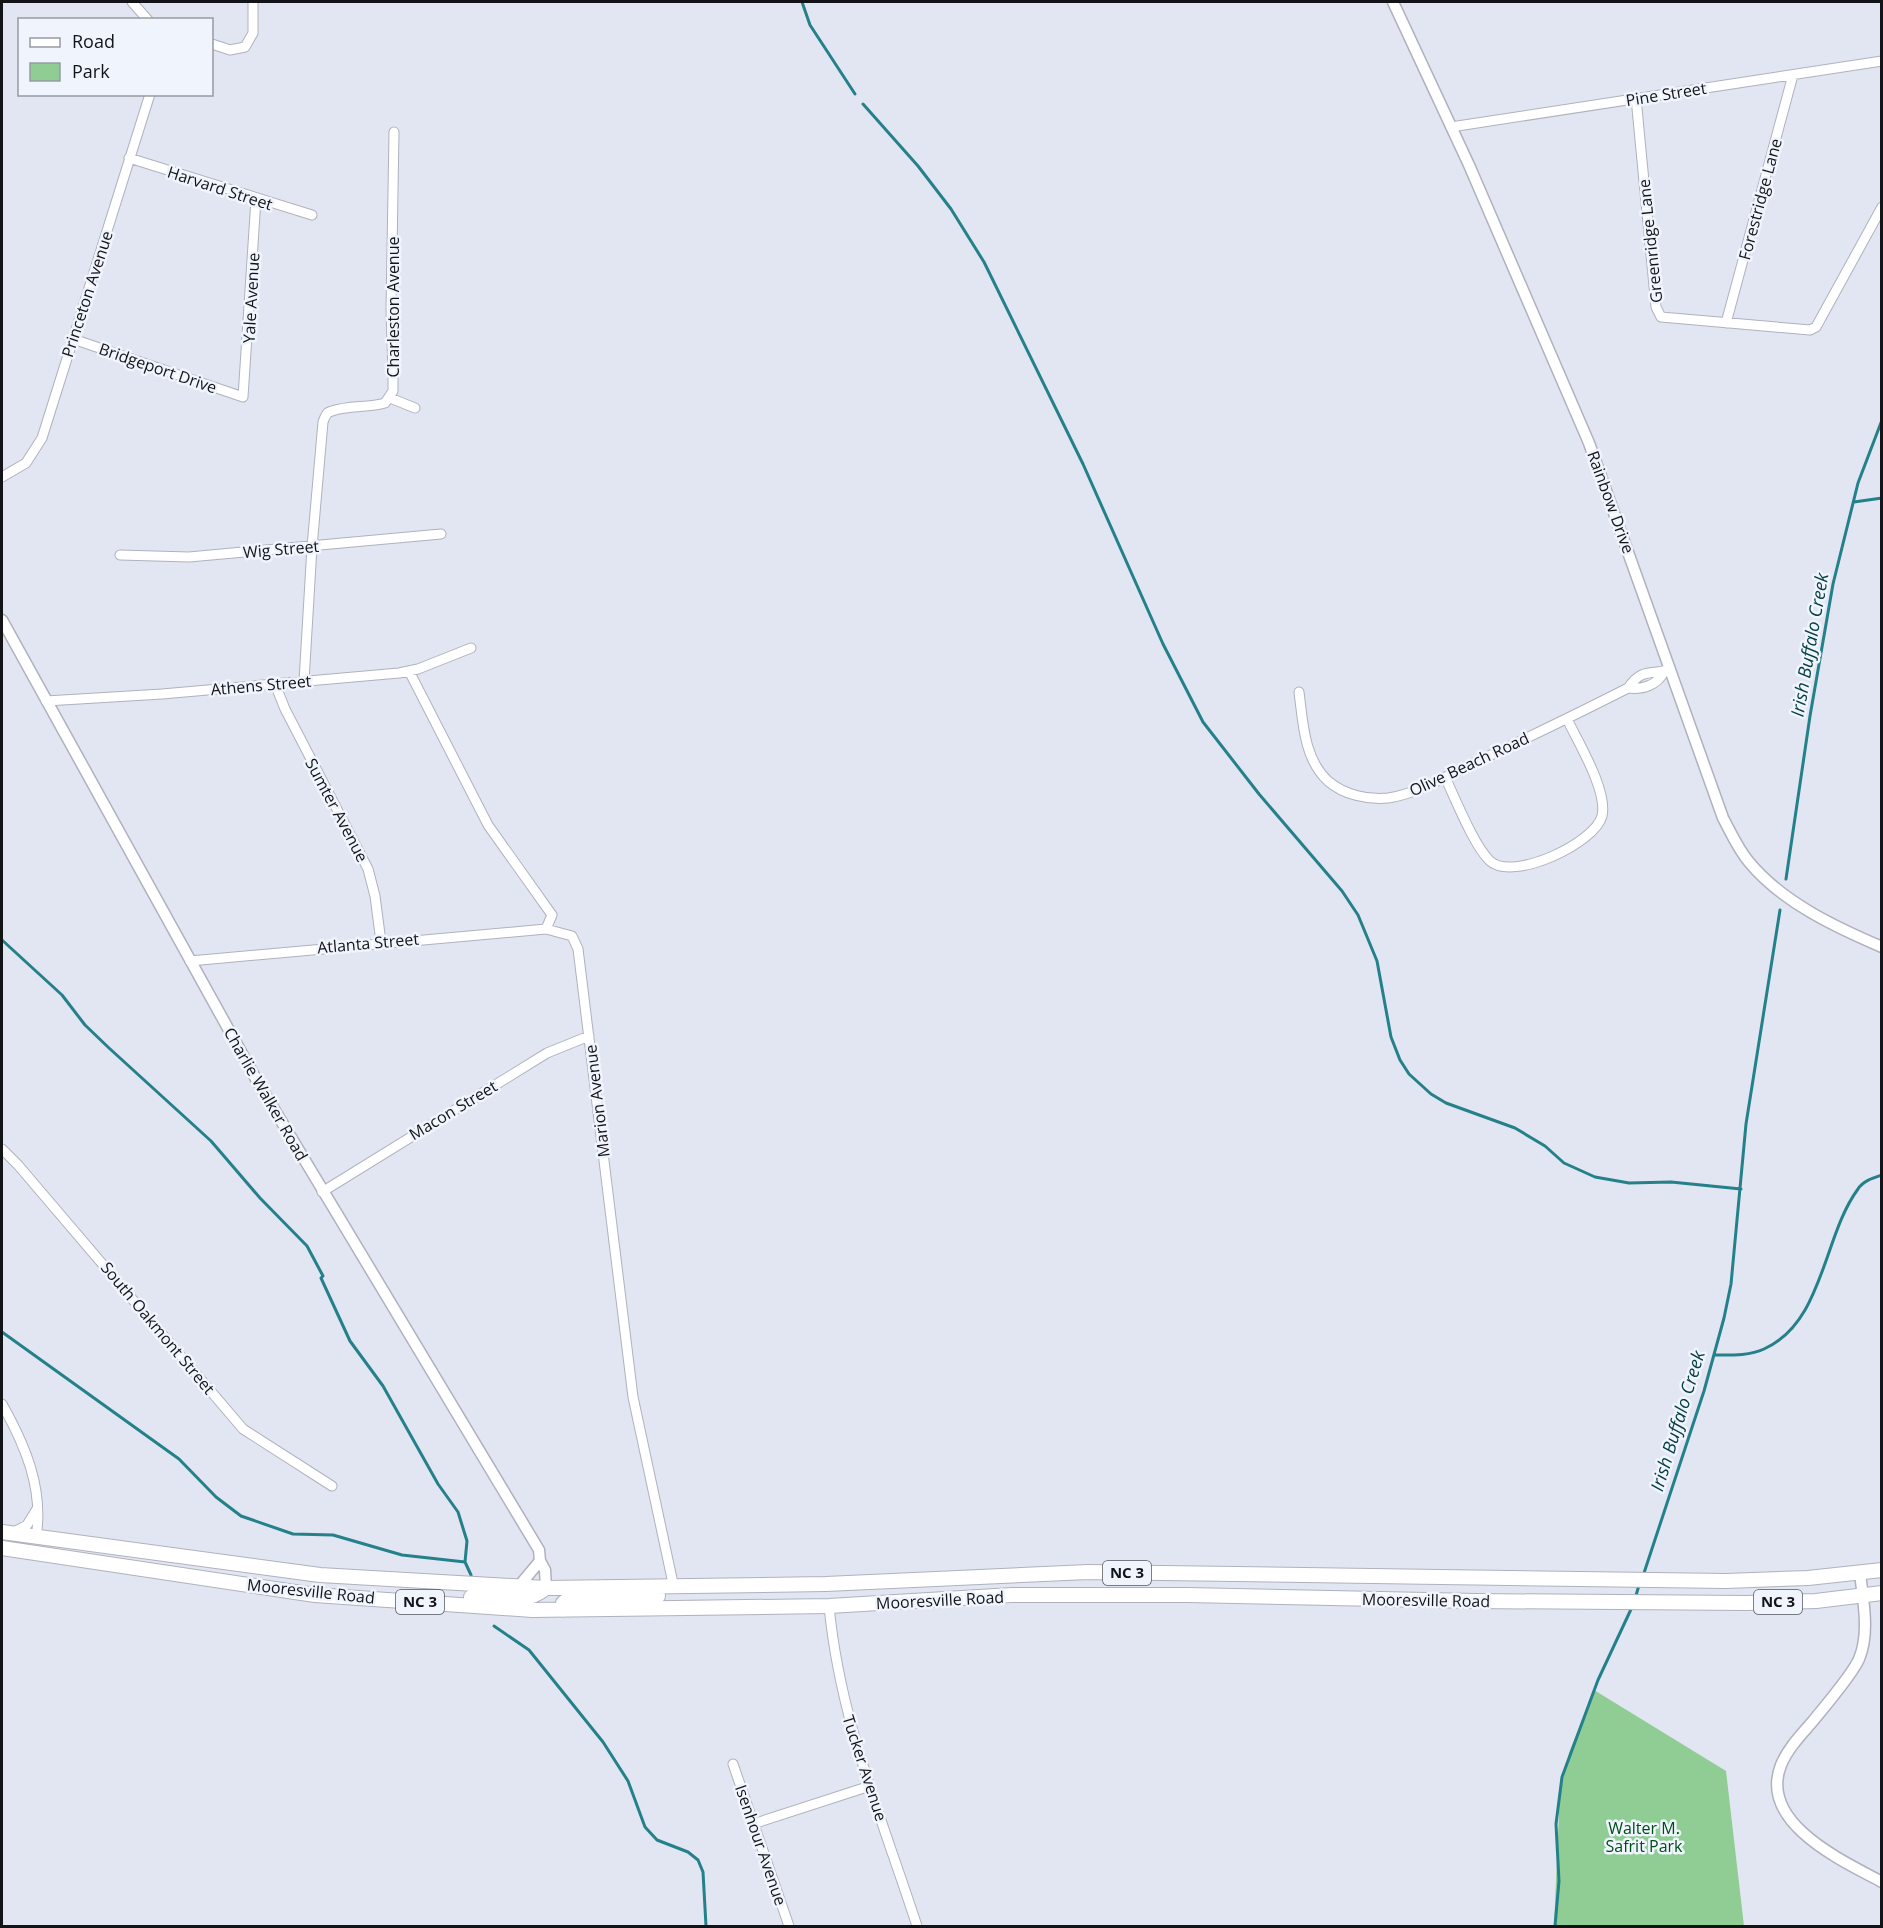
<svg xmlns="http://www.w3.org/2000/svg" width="1883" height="1928" font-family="'Open Sans',sans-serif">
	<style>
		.green { fill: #8fcd95 }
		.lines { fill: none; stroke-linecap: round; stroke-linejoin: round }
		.stream { stroke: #248089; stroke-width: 3 }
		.minor-casing { stroke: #afb2be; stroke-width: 11 }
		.tertiary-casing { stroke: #afb2be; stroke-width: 13 }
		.primary-casing { stroke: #afb2be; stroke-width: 16 }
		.minor { stroke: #fff; stroke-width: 9 }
		.tertiary { stroke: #fff; stroke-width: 10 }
		.primary { stroke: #fff; stroke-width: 14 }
		.labels { text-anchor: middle; stroke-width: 5; stroke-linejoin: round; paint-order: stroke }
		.shield { fill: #f0f4fd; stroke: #55575d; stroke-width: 1.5 }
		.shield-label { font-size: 15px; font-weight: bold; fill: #131418 }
		.street-label { font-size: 16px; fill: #131418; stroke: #f0f4fd }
		.park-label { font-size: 16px; fill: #004e16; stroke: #f0f4fd }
		.water-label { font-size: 18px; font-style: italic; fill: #064045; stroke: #f0f4fd }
	</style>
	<rect width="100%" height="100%" fill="#e2e6f2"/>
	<path class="green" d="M1594 1690 1726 1771 1744 1926H1554L1560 1790 1569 1753Z"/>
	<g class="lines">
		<path class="stream" d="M802 2 810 25 855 94
			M863 104 918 166 951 209 984 262 1083 464 1163 644 1203 722 1259 794 1342 891 1358 915 1377 961 1391 1037 1400 1060 1409 1074 1431 1094 1446 1103 1515 1128 1545 1146 1564 1163 1595 1177 1629 1183 1671 1182 1741 1189
			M1854 502 1882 498
			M1786 879 1810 716 1833 584 1858 483 1882 420
			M2 940 62 995 85 1025 109 1048 211 1141 260 1198 307 1246 323 1276 321 1278 350 1341 383 1386 438 1484 458 1512 467 1541 465 1562 471 1575
			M2 1332 179 1459 216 1497 241 1516 293 1534 333 1535 402 1555 465 1562
			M1714 1355C1730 1355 1749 1356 1764 1349 1824 1322 1823 1236 1858 1189 1863 1181 1873 1178 1882 1175
			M1643 1576 1704 1391 1724 1318 1731 1284 1746 1124 1780 910
			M1635 1599 1639 1585
			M494 1626 529 1650 603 1742 628 1781 645 1827 657 1840 688 1852 698 1860 703 1872 706 1926
			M1555 1926 1559 1881 1556 1824 1562 1777 1598 1680 1633 1605"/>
		<g class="minor-casing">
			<path id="minor" d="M132 2 148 20
				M212 44 230 50 245 47 253 33V2
				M1636 98 1656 307 1661 317 1810 330 1816 327 1882 207
				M1451 127 1882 61
				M129 158 312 215
				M1726 323 1793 75
				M73 339 243 397 256 199
				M390 398 415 408
				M2 477 26 463 42 438 150 94
				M120 555 189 557 441 534
				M409 671 488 825 552 915 546 929 572 936 578 949 633 1397 674 1588
				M304 681 312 547 323 422C325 417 326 412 332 411 349 405 368 408 385 403L393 391V373L391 310 394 132
				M275 684 285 709 368 869 375 896 381 942
				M1628 688C1643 690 1657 685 1664 672
				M1299 692C1303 723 1304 759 1328 781 1344 795 1368 800 1388 798 1417 794 1446 776 1472 764 1525 739 1577 714 1628 688 1643 666 1653 676 1670 669
				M46 701 162 694 399 673 418 669 471 648
				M1445 777C1455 798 1474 846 1490 861 1513 882 1595 843 1602 816 1608 791 1578 742 1567 719
				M190 961 546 929
				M2 1149 18 1165 243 1429 332 1486
				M322 1192 547 1053 589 1036
				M2 1404C25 1445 44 1489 36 1537
				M12 1533 27 1525 37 1509
				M829 1606C840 1721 882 1818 917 1926
				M733 1764 789 1926
				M753 1824 870 1786"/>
		</g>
		<g class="tertiary-casing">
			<path id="tertiary" d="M1393 2 1469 165 1589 443 1723 818C1731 833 1738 849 1749 862 1782 902 1835 927 1882 947
				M2 620 256 1079 539 1550 540 1561 519 1586
				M540 1561 545 1570 546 1588
				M1860 1573C1863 1600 1870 1633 1859 1659 1852 1675 1825 1706 1813 1721 1801 1735 1788 1748 1781 1765 1758 1823 1843 1861 1882 1882"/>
		</g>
		<g class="primary-casing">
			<path id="primary" d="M2 1532 320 1575 546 1588 826 1584 1088 1572 1726 1581 1808 1578 1882 1570
				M2 1548 315 1595 532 1610 829 1606 1012 1595H1187L1475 1601 1746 1603 1816 1601 1882 1593
				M471 1597C497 1598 525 1606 546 1588
				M563 1610V1603L567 1600 658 1596"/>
		</g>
		<use href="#minor" class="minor"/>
		<use href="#tertiary" class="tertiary"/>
		<use href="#primary" class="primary"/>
	</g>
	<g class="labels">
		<g class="shield">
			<rect x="1103" y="1561" width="48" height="24" rx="4.5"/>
			<rect x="396" y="1590" width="48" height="24" rx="4.5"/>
			<rect x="1754" y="1590" width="48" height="24" rx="4.5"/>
		</g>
		<g class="shield-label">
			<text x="1127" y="1578">NC 3</text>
			<text x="420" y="1607">NC 3</text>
			<text x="1778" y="1607">NC 3</text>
		</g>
		<g class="street-label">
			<text transform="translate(1666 94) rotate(-9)" y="6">Pine Street</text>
			<text transform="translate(220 188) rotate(18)" y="6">Harvard Street</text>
			<text transform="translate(1760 199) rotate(-75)" y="6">Forestridge Lane</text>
			<text transform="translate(1650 241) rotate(-96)" y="6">Greenridge Lane</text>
			<text transform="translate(87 294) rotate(-72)" y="6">Princeton Avenue</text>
			<text transform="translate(251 298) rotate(-87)" y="6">Yale Avenue</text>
			<text transform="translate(393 307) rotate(-90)" y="6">Charleston Avenue</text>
			<text transform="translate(158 368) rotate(19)" y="6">Bridgeport Drive</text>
			<text transform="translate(1611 502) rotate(70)" y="6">Rainbow Drive</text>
			<text transform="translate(281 549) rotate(-5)" y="6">Wig Street</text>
			<text transform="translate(261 685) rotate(-5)" y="6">Athens Street</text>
			<text transform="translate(1469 764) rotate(-25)" y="6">Olive Beach Road</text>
			<text transform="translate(337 810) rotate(62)" y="6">Sumter Avenue</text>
			<text transform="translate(368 943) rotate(-5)" y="6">Atlanta Street</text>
			<text transform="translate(266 1094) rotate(60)" y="6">Charlie Walker Road</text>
			<text transform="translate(597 1101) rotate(-97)" y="6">Marion Avenue</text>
			<text transform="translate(453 1110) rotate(-31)" y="6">Macon Street</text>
			<text transform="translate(158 1328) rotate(50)" y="6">South Oakmont Street</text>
			<text transform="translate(311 1591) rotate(6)" y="6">Mooresville Road</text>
			<text transform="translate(940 1600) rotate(-3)" y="6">Mooresville Road</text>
			<text transform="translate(1426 1600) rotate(1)" y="6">Mooresville Road</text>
			<text transform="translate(865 1768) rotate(72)" y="6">Tucker Avenue</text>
			<text transform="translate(761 1845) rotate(71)" y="6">Isenhour Avenue</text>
		</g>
		<g class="park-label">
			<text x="1644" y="1834">Walter M.<tspan x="1644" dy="18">Safrit Park</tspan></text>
		</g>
		<g class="water-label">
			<text transform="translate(1810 645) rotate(-80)" y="6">Irish Buffalo Creek</text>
			<text transform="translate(1678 1421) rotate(-73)" y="6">Irish Buffalo Creek</text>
		</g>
	</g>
	<rect width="1883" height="1928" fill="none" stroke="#131418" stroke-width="6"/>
	<rect x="18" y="18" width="195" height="78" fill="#f0f4fd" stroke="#989aa1" stroke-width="1.5"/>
	<rect x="30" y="38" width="30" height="9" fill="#ffffff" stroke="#989aa1" stroke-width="1.5"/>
	<text x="72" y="48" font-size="18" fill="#131418">Road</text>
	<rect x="30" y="63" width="30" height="18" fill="#8fcd95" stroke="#989aa1" stroke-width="1.5"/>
	<text x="72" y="78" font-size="18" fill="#131418">Park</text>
</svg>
